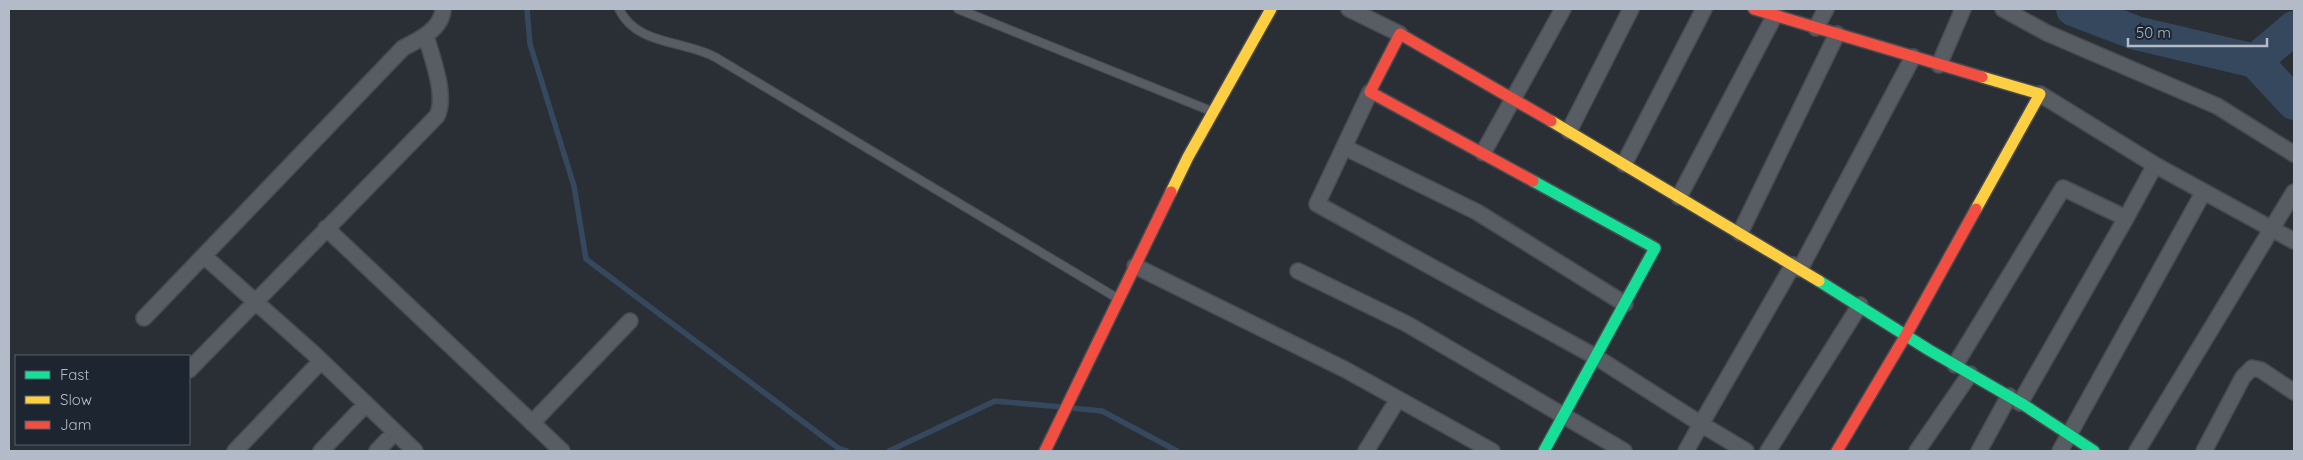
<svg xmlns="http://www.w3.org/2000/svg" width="2303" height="460" font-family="Quicksand,sans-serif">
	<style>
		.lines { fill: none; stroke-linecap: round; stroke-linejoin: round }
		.stream { stroke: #35485e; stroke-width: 5.5 }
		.river { stroke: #35485e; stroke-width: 34 }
		.lane-casing { stroke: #474b50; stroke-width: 10 }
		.street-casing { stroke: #474b50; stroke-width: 18 }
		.fast-casing { stroke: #474b50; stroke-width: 14 }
		.slow-casing { stroke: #474b50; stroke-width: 14 }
		.jam-casing { stroke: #474b50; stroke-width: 14 }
		.lane { stroke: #585d63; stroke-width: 8 }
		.street { stroke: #585d63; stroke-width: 15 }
		.fast { stroke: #16e098; stroke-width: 11 }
		.slow { stroke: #ffcf43; stroke-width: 11 }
		.jam { stroke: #f24e42; stroke-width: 11 }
	</style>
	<rect width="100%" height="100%" fill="#292f35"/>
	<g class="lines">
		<path class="stream" d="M527 9 530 44 574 186 586 259 838 448 847 451
			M1071 408 1102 411 1177 451
			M889 451 995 401 1062 407"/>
		<path class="river" d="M2073 9 2136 33 2255 61 2294 103
			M2255 61 2294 28"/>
		<g class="lane-casing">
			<path id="lane" d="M619 9C636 45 682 40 715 57L1117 298
				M958 9 1211 111"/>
		</g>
		<g class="street-casing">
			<path id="street" d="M1349 9 1400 34
				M2003 9 2047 33 2217 106 2294 154
				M1816 28 1826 9
				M1939 65 1963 9
				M1370 92 1317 204 1596 357 1701 424 1793 265
				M2040 94 2155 165
				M1569 131 1631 9
				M1344 147 1477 212 1625 304
				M1483 153 1563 9
				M1624 164 1704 9
				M1679 197 1775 15
				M326 228 562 451
				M1740 233 1837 34
				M204 256 313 353 415 451
				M1135 266 1346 370 1492 451
				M1800 269 1913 57
				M1298 271 1407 324 1624 451
				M144 318 403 48C419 40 442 29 443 9
				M1955 365 2063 188 2126 218 2155 165 2294 241
				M189 370 437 116C447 95 432 58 426 36
				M2020 403 2126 218
				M532 423 630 321
				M235 451 321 361
				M321 451 366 404
				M377 451 395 432
				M1366 451 1398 399
				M1686 451 1701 424 1746 451
				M1768 451 1860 305
				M1917 451 1970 374
				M1979 451 2009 396
				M2060 451 2203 193
				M2137 451 2294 192
				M2204 451 2243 377 2252 368 2261 370 2294 392"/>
		</g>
		<g class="fast-casing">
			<path id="fast" d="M1533 181 1655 248 1544 451
				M1819 281 1929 350 2024 405 2094 451"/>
		</g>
		<g class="slow-casing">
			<path id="slow" d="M1551 121 1819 281
				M1171 192 1188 157 1271 9
				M1976 209 2040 94 1982 77"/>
		</g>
		<g class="jam-casing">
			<path id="jam" d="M1754 9 1982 77
				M1533 181 1370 92 1400 34 1551 121
				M1045 451 1171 192
				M1837 451 1906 335 1976 209"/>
		</g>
		<use href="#lane" class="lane"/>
		<use href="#street" class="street"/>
		<use href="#fast" class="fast"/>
		<use href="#slow" class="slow"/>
		<use href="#jam" class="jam"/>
	</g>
	<rect width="2303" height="460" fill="none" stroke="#b2bbc7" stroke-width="20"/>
	<rect x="15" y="355" width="175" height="90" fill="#1c2530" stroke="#58616c"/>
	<rect x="25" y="371" width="25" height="8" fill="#16e098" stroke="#58616c"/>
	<text x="60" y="380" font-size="15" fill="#b2bbc7">Fast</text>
	<rect x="25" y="396" width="25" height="8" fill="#ffcf43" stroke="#58616c"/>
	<text x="60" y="405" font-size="15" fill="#b2bbc7">Slow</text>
	<rect x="25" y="421" width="25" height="8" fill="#f24e42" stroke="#58616c"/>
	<text x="60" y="430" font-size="15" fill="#b2bbc7">Jam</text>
	<path d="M2128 38v8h139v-8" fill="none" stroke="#b2bbc7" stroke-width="2.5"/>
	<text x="2136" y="38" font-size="15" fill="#b2bbc7" stroke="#1c2530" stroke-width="4" paint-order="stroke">50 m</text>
</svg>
